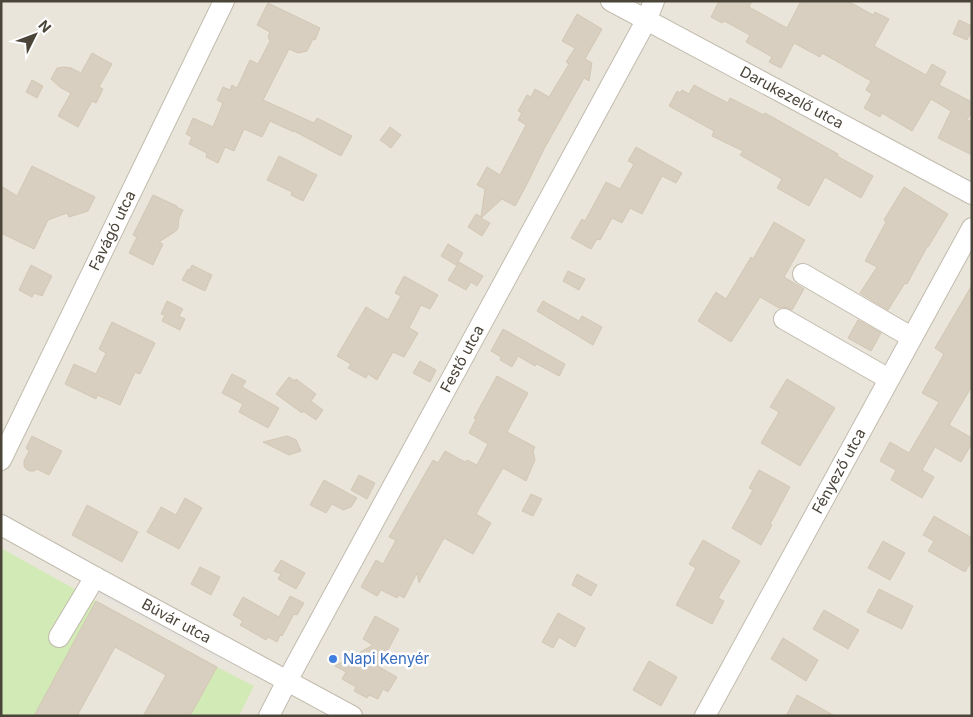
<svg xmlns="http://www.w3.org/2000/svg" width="973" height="717" font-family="Inter,sans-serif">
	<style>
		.residential { fill: #eae5da }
		.green { fill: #d2eab5 }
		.parking { fill: #e5e3e0 }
		.building { fill: #d8cfc1; stroke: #d3c7b4 }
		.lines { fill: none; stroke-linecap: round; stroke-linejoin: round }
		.minor-casing { stroke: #c2bbae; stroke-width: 22 }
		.minor { stroke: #fff; stroke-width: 20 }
		.shop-dot { fill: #3f7fe0; stroke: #fff; stroke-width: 2 }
		.labels { text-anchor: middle; stroke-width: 5; stroke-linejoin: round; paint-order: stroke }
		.street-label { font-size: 15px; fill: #4b4439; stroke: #fff }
		.shop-label { font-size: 15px; fill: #366cbe; stroke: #fff; text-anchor: start }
	</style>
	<rect width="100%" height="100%" fill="#f6f3ec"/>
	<path class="residential" d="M1 1H972V716H1Z"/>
	<path class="green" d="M1 548 96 601 34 716H1Z
		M217 667 254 686 239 716H190Z"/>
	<path class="parking" d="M103 582 228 650 222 661 97 593Z"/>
	<path class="building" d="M719 1H752L749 7 787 28 801 1H848L873 15 875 12 889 19 874 46 926 75 932 64 946 72 939 85 972 102V111L967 120 972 122V155L938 138 951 111 931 99 912 131 882 113 880 117 864 108 872 94 866 90 871 81 822 53 820 57 794 43 781 68 769 62 772 57 746 42 750 35 724 21 722 23 711 17Z
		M268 3 320 28 315 40 313 39 307 51 298 53 289 49 263 100 314 123 317 118 352 136 341 156 294 131V132L270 121 262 137 244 129 234 151 225 147 218 163 206 157 207 153 189 144 192 137 186 134 193 118 213 127 223 103 217 100 223 87 230 90 232 85 237 88 250 60 258 64 270 41 268 37 270 32 257 25Z
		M577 14 602 29 585 59 592 63 589 81 584 78 544 149 526 186 515 206 502 199 481 218 490 223 482 236 468 227 476 214 481 217 485 189 477 185 487 167 500 175 526 125 518 120 522 113 518 111 527 95 531 97 535 89 549 97 569 64 566 62 575 48 562 41Z
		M959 20 972 26V30L967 40 953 34Z
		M92 53 112 64 99 87 103 89 96 103 92 101 78 127 58 116 71 93 61 88 51 79 57 68 64 67 71 68 81 73Z
		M32 80 43 86 37 98 26 92Z
		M694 85 728 103 730 98 764 115 765 113 838 154 837 156 873 176 861 198 825 177 809 206 777 188 782 179 740 155 743 151 712 136 714 131 669 106 677 91 680 93 682 90 689 94Z
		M390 127 401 135 391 148 380 140Z
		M636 147 682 173 676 183 662 176 642 214 630 208 622 223 612 218 600 240 597 239 591 249 571 238 582 219 585 221 606 182 620 189 634 164 628 161Z
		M279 156 317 175 303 201 291 195 292 192 267 180Z
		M32 166 95 197 88 211 69 217 67 213 48 220 34 249 1 233V186L17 196Z
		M904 187 948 214 928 247H927L907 284 905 283 888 310 860 293 877 267 865 261 886 222 884 220Z
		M153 195 177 206 176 207 183 210 179 218 178 228 176 231 159 242 163 244 153 265 129 253 137 237 133 235Z
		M774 222 805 240 784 277 804 289 792 310 784 307 779 308 760 297 731 342 698 321 716 292 726 299 751 257 753 259Z
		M448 244 463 253 456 265 441 256Z
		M459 262 483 276 477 286 471 282 466 290 448 280Z
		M31 265 52 276 42 296 34 293 32 297 19 290Z
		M192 265 212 275 205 291 182 280 188 269 190 270Z
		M568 271 585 279 579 290 563 281Z
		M404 276 438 295 430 309 421 305 409 328 418 333 404 357 393 352 377 380 368 374 366 378 348 368 351 364 337 356 366 307 388 320 401 296 395 293Z
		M972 285V386L949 425 972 438V443L961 462 935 447 922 470 934 477 922 498 891 480 896 470 880 461 890 442 909 453 939 402 922 393 944 354 935 348Z
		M167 301 183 309 179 316 185 319 180 330 162 321 165 315 161 314Z
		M543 301 579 321 582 316 602 327 593 345 537 311Z
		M858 320 881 333 871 351 848 338Z
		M112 322 155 343 140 374 135 372 120 405 97 395 96 399 65 384 74 364 96 374 106 353 99 349Z
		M503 329 565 364 560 375 559 376 537 364 535 366 518 356 512 367 500 360 501 357 491 351Z
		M420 361 436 370 430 382 413 373Z
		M232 374 246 381 242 387 279 408 268 428 239 412 243 404 222 393Z
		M497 376 528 393 507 432 535 447 533 451 535 460 526 481 503 468 476 514 491 523 473 554 444 538 419 583 417 573 404 598 399 595 397 598 381 590 377 596 361 587 376 560 383 564 396 540 389 537 433 460 438 463 445 451 465 462 467 460 477 465 488 444 469 433 476 419 474 418Z
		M289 377 295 381 296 379 316 394 311 401 323 410 316 420 303 411 302 413 276 394Z
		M787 379 835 408 800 466 761 443 779 412 770 407Z
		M32 436 62 451 49 475 37 469 34 471H30L26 469 24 466V461L29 451 26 448Z
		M287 436 296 440 301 451 289 455 263 442Z
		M759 470 790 487 770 524 772 525 761 545 732 528 753 490 749 488Z
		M359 475 375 483 367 499 351 490Z
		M324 480 357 498 351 507 343 510 332 504 326 513 310 505Z
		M531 494 542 499 533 516 522 511Z
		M185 498 202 508 179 549 147 532 161 507 176 515Z
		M87 505 138 532 122 562 72 535Z
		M934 516 972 538V560L965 572 928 551 934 541 923 535Z
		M703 540 740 561 718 598 724 601 712 624 676 605 696 568 689 564Z
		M883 541 905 553 890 580 868 568Z
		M281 560 305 573 296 589 278 579 281 574 274 571Z
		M200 567 220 577 211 595 191 584Z
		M577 574 597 585 591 596 572 585Z
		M879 589 913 606 902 629 867 612Z
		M290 596 304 603 297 615 294 614 282 636 280 635 277 642 268 637 266 640 240 625 243 621 233 615 243 597 279 617Z
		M96 601 217 667 190 716H143L166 675 115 647 77 716H34Z
		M824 610 859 630 848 649 813 629Z
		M558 613 585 628 575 647 559 637 553 648 542 642Z
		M375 616 399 629 379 667 397 677 388 692 383 689 378 699 369 695 367 698 354 691 356 687 342 679 346 672 335 666 373 645 363 639Z
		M783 638 818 660 806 681 771 659Z
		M649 661 677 677 661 706 633 690Z
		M797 695 835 716H786Z"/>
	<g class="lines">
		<g class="minor-casing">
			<g id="minor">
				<path id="s1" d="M611 1 972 194"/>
				<path d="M803 274 911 337"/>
				<path d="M784 319 889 379"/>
				<path id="s2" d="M1 460 224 1"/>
				<path id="s3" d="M1 525 95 577 352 716"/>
				<path d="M59 637 95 577"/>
				<path id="s4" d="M269 716 287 681 646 21 654 1"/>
				<path id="s5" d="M705 716 972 228"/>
			</g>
		</g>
		<use href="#minor" class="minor"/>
	</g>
	<circle class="shop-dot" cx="333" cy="659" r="5"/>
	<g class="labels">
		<g class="street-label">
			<text dy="5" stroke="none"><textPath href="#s1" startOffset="205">Darukezelő utca</textPath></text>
			<text dy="5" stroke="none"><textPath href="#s2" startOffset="255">Favágó utca</textPath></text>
			<text dy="5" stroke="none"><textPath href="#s4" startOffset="406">Festő utca</textPath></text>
			<text dy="5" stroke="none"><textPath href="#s5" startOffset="279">Fényező utca</textPath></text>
			<text dy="5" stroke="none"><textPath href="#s3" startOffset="200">Búvár utca</textPath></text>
		</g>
		<g class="shop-label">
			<text x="343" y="664">Napi Kenyér</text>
		</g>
	</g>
	<rect width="973" height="717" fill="none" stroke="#4b4439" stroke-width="5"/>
	<g transform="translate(35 35) rotate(48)" stroke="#ffffff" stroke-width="4" paint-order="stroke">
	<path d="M0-4L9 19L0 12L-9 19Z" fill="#4b4439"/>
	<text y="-8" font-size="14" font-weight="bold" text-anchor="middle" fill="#4b4439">N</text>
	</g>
</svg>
